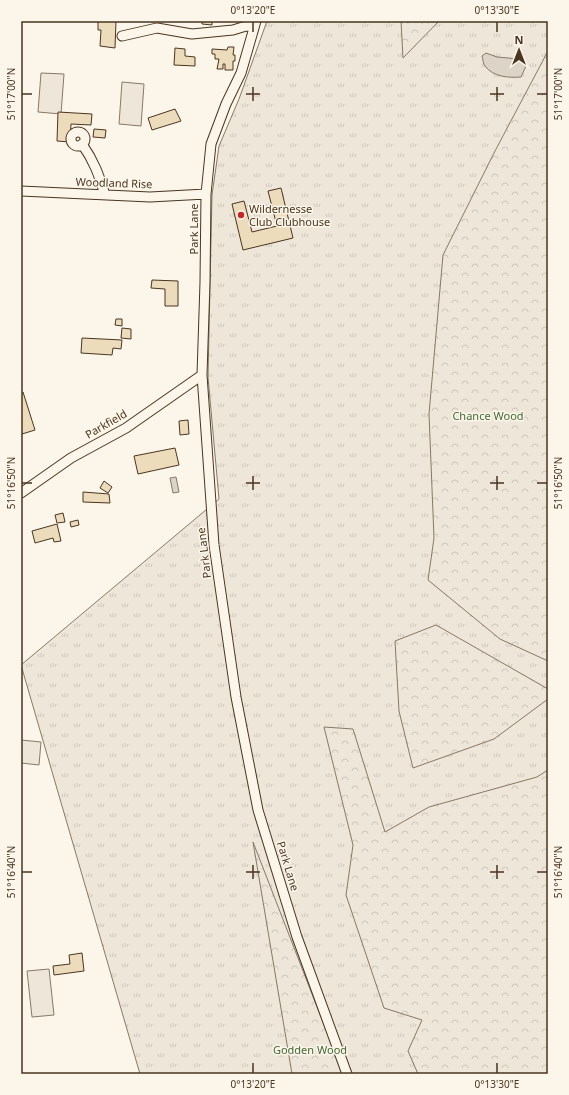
<svg xmlns="http://www.w3.org/2000/svg" width="569" height="1095" font-family="'Noto Sans',sans-serif">
	<style>
		.grass { fill: url(#grass-tufts); stroke: #887966 }
		.forest { fill: url(#forest-crowns); stroke: #887966 }
		.garden { fill: #ede6d9; stroke: #887966 }
		.water { fill: #dcd4c6; stroke: #887966 }
		.building { fill: #ecdcbc; stroke: #4a3520 }
		.lines { fill: none; stroke-linecap: round; stroke-linejoin: round }
		.minor-casing { stroke: #4a3520; stroke-width: 11 }
		.minor { stroke: #fbf6e9; stroke-width: 9 }
		.ticks { fill: none; stroke: #4a3520; stroke-width: 1.5 }
		.poi-dot { fill: #c62828; stroke: #fbf6e9; stroke-width: 1.5 }
		.labels { text-anchor: middle; stroke-width: 3; stroke-linejoin: round; paint-order: stroke }
		.street-label { font-size: 11px; fill: #4a3520; stroke: #fbf6e9 }
		.poi-label { font-size: 11px; fill: #4a3520; stroke: #fbf6e9; text-anchor: start }
		.park-label { font-size: 11px; fill: #436837; stroke: #fbf6e9 }
		.neatline { fill: none; stroke: #4a3520; stroke-width: 1.5 }
		.ticks-label { font-size: 10px; text-anchor: middle; fill: #4a3520 }
	</style>
	<defs>
		<pattern id="grass-tufts" width="24" height="20" patternUnits="userSpaceOnUse"><rect width="24" height="20" fill="#ede6d9"/><path d="M3 7l-1-3M5 7V3M7 7l1-3M15 17l-1-3M17 17v-4M19 17l1-3" fill="none" stroke="#cdc6ba"/></pattern>
		<pattern id="forest-crowns" width="20" height="18" patternUnits="userSpaceOnUse"><rect width="20" height="18" fill="#ede6d9"/><path d="M2 6a3 3 0 1 1 6 0M12 15a3 3 0 1 1 6 0" fill="none" stroke="#cdc6ba"/></pattern>
	</defs>
	<rect width="100%" height="100%" fill="#fbf6e9"/>
	<path class="grass" d="M267 21H548V1074H140L21 665 219 499 208 377 212 195 219 146 239 99Z"/>
	<path class="forest" d="M401 21H439L403 58Z
		M548 51V661L500 639 428 580 434 538 429 414 443 255 495 151Z
		M436 625 548 689V699L494 739 413 768 399 711 395 641Z
		M324 727 353 729 385 832 429 807 537 777 548 770V1074H418L408 1051 422 1020 384 1008 346 895 353 845Z
		M253 842 343 1074H292Z"/>
	<path class="garden" d="M41 73 64 74 61 114 38 112Z
		M122 82 144 84 141 126 119 124Z
		M21 740 41 742 39 765 21 763Z
		M49 969 54 1015 32 1017 27 971Z"/>
	<path class="water" d="M486 53 497 57 519 59 526 66 521 77C509 78 493 77 485 66 483 64 483 59 482 56Z
		M176 477 179 492 173 493 170 478Z"/>
	<path class="building" d="M98 21H116L115 48 100 46 101 30H98Z
		M202 21H212V25L202 24Z
		M228 47H234L233 55H235V61H233V70H225V64H223V69H217L219 59H215V54H212V49L227 50Z
		M175 48 185 49V56L195 57V66L174 65Z
		M175 109 181 121 152 130 148 118Z
		M58 112 92 114 91 125 71 124 70 142 57 141Z
		M94 129 106 130 105 138 93 137Z
		M281 188 293 238 243 250 232 204 244 201 252 232 277 226 268 191Z
		M152 280 178 281V306H165V289L151 288Z
		M116 319H122V326L115 325Z
		M122 328 131 329V339L121 338Z
		M82 338 122 340 121 349 113 348 112 355 81 353Z
		M23 392 35 430 22 434 21 430V393Z
		M188 420 189 434 180 435 179 421Z
		M175 448 179 465 138 474 134 456Z
		M104 481 112 487 108 493 100 488Z
		M83 492 109 494 110 503 83 502Z
		M63 513 65 522 57 523 55 515Z
		M78 520 79 525 71 527 70 522Z
		M57 524 61 541 54 542 53 538 35 543 32 531Z
		M82 953 84 971 54 975 53 966 70 964 69 955Z"/>
	<g class="lines">
		<g class="minor-casing">
			<path id="minor" d="M256 21 241 73 226 104 211 144 206 194 205 282 202 375 214 545 236 697 258 810 297 937 347 1074
				M122 36 157 28 192 34 233 30 246 26 254 27
				M71 139a7 7 0 1 1 14 0a7 7 0 1 1-14 0Z
				M82 144C94 161 99 175 105 195
				M21 191 150 197 206 194
				M21 493 71 458 126 428 202 375"/>
		</g>
		<use href="#minor" class="minor"/>
	</g>
	<path class="ticks" d="M253 22V32M497 22V32M253 87V101M497 87V101M22 94H32M246 94H260M490 94H504M537 94H547M253 476V490M497 476V490M22 483H32M246 483H260M490 483H504M537 483H547M253 865V879M497 865V879M22 872H32M246 872H260M490 872H504M537 872H547M253 1063V1073M497 1063V1073"/>
	<circle class="poi-dot" cx="241" cy="215" r="4"/>
	<g class="labels">
		<g class="street-label">
			<text transform="translate(114 183) rotate(2)" y="4">Woodland Rise</text>
			<text transform="translate(194 229) rotate(-90)" y="4">Park Lane</text>
			<text transform="translate(106 424) rotate(-30)" y="4">Parkfield</text>
			<text transform="translate(204 553) rotate(-97)" y="4">Park Lane</text>
			<text transform="translate(288 866) rotate(73)" y="4">Park Lane</text>
		</g>
		<g class="poi-label">
			<text x="249" y="213">Wildernesse<tspan x="249" dy="13">Club Clubhouse</tspan></text>
		</g>
		<g class="park-label">
			<text x="488" y="420">Chance Wood</text>
			<text x="310" y="1054">Godden Wood</text>
		</g>
	</g>
	<rect width="569" height="1095" fill="none" stroke="#fbf6e9" stroke-width="44"/>
	<g transform="translate(519 50)" stroke="#fbf6e9" stroke-width="3" paint-order="stroke">
	<path d="M0-3L7 15L0 10L-7 15Z" fill="#4a3520"/>
	<text y="-6" font-size="11" font-weight="bold" text-anchor="middle" fill="#4a3520">N</text>
	</g>
	<rect x="22" y="22" width="525" height="1051" class="neatline"/>
	<g class="ticks-label">
		<text x="253" y="14">0°13'20"E</text>
		<text x="497" y="14">0°13'30"E</text>
		<text transform="translate(11 94) rotate(-90)" y="4">51°17'00"N</text>
		<text transform="translate(558 94) rotate(-90)" y="4">51°17'00"N</text>
		<text transform="translate(11 483) rotate(-90)" y="4">51°16'50"N</text>
		<text transform="translate(558 483) rotate(-90)" y="4">51°16'50"N</text>
		<text transform="translate(11 872) rotate(-90)" y="4">51°16'40"N</text>
		<text transform="translate(558 872) rotate(-90)" y="4">51°16'40"N</text>
		<text x="253" y="1088">0°13'20"E</text>
		<text x="497" y="1088">0°13'30"E</text>
	</g>
</svg>
